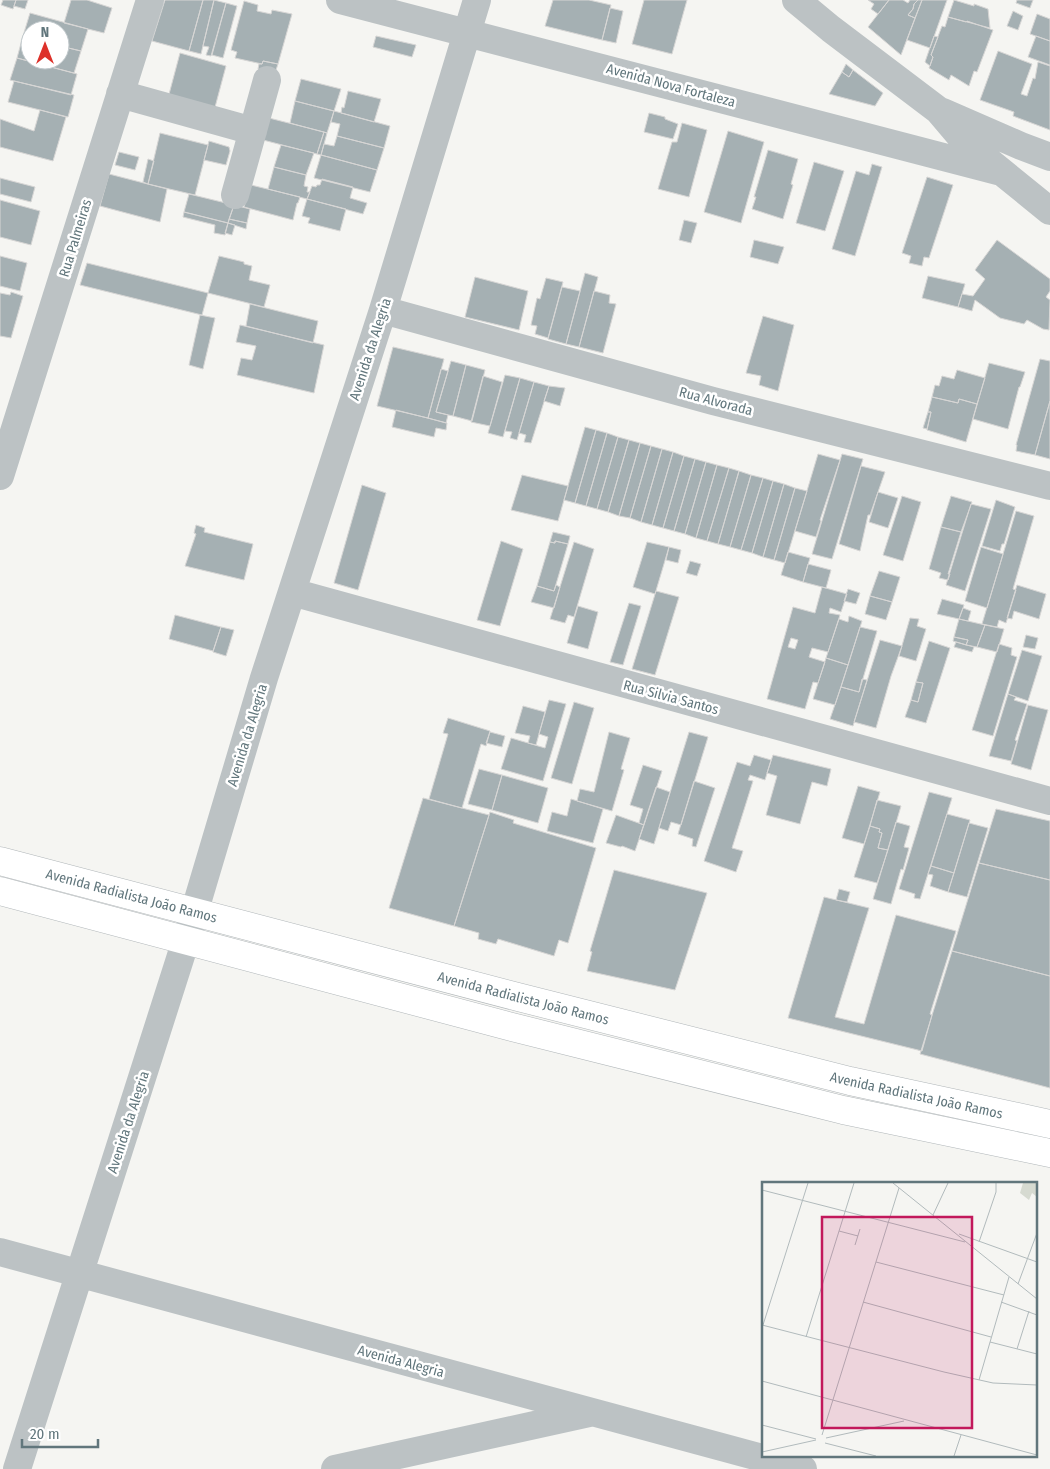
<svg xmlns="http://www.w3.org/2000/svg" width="1050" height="1469" font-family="'Fira Sans Condensed',sans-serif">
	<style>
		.building { fill: #a5b0b3; stroke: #d7d6d5; fill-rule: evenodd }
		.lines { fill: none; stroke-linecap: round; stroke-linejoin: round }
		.major-casing { stroke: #b0b6b9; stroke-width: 29 }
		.minor { stroke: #bcc2c4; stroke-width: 28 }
		.major { stroke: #fff; stroke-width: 28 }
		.labels { text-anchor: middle; stroke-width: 5; stroke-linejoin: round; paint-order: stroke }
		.street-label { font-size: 14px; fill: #61767c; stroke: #fff }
		.inset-road { fill: none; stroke: #b1babc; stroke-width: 1 }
		.view { fill: #c2185b; fill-opacity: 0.15; stroke: #c2185b; stroke-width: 2.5 }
		.inset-edge { fill: none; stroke: #61767c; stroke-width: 2.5 }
	</style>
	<rect width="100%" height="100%" fill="#f5f5f2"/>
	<path class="building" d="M3 0H16L13 9 1 5Z
		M16 0H28L25 9 14 6Z
		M71 0H87L112 8 104 33 64 23Z
		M165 0H203L189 51 152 41Z
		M203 0H214L201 54 189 51Z
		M214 0 226 3 211 56 206 55 209 47 203 46Z
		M553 0H589L611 5 602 40 545 26Z
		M644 0H687L672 54 632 44Z
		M868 0H889L878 14 871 9 874 4Z
		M889 0H903L908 3 910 0H918L914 4 913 9 908 15 915 18 901 55 868 27Z
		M918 0H922L915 18 908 15 913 9 914 4Z
		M922 0H947L930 48 907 40Z
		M954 0 974 6V4L988 9 990 28 948 17Z
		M1017 0H1033L1030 8 1016 3Z
		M244 1 258 5 257 11 271 14 272 10 292 14 278 64 263 61 262 64 235 58 237 52 231 50Z
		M226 3 237 6 223 58 212 55Z
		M610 8 623 11 616 43 602 40Z
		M1013 11 1023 16 1018 30 1007 26Z
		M30 13 88 29 81 51 60 46V30H30V38L23 36Z
		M1037 14 1050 19V41L1030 34Z
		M948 17 966 22 967 21 993 30 977 72 974 71 969 86 951 75 949 80 929 68 933 57 931 55 942 26 945 27Z
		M23 36 30 38V60H60V46L81 51 74 73 17 58Z
		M376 36 416 45 412 57 373 47Z
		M934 36 938 37 931 55 933 57 930 66 925 62Z
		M1036 36 1050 41V65L1028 57Z
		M998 51 1032 64 1021 94 1027 96 1033 78 1035 79 1038 62 1050 66V130L1013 116 1014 112 980 100Z
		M180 53 226 66 214 111 168 98Z
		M17 58 77 74 71 95 10 80Z
		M263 61 278 64 275 73 258 69 259 64H262Z
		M846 64 853 70 849 77 842 72Z
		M853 70 883 93 875 106 829 94 842 72 849 77Z
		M301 79 341 89 334 111 295 101Z
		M14 81 74 95 68 117 8 102Z
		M348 91 381 99 374 122 341 113 342 107 344 108Z
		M295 101 334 111 327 133 290 123Z
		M40 110 66 117 53 161 0 147V119L34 131Z
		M334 111 390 126 384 148 337 136 340 124 331 122Z
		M649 113 665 117V119L678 124 673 139 644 132Z
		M269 118 324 132 317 154 263 140Z
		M682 123 707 130 689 197 658 189 672 142H677Z
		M728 131 764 142 741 223 704 212Z
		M324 132 327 133 321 155 317 154Z
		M160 133 208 145 195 195 148 184Z
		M337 136 384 148 377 170 321 155 324 144 334 146Z
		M209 141 229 147 230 151 226 165 204 160Z
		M281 145 314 153 306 175 274 167Z
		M768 150 798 159 791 184 793 185 783 219 752 209 756 197H754Z
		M119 152 139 157 135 170 115 165Z
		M321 155 377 170 370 192 314 178Z
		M148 159 154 161 148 184 143 182Z
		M814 162 844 171 825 231 796 223Z
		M872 164 882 167 855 256 832 249 856 171 869 175Z
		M274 167 306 175 304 186 308 187 307 192H310L307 199 268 189Z
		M109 174 167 189 160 222 100 206Z
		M927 177 953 185 929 258 924 257 922 266 909 263 911 256 902 253Z
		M0 178 35 187 31 202 0 194Z
		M322 179 353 187 350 198 367 203 363 214 307 199 312 186 316 187 317 185H320Z
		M251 185 300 197 298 203H297L293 220 244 207Z
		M189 194 234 205 228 223 184 212Z
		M307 199 346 209 340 231 308 223 310 218 302 216Z
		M0 200 40 211 31 245 0 237Z
		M234 205 250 209 247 223 229 219Z
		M184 212 228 223 225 235 214 233 215 225 183 217Z
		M229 219 247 223 246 229 228 223Z
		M684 220 697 223 691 243 679 240Z
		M228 223 235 225 232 235 225 233Z
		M754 240 784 247 778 264 750 257Z
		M997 240 1050 279V291L1046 297 1050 300 1049 330 1043 329 1027 320 1024 324 1000 318 975 300 972 311 958 307 962 294 973 296 985 279 975 270Z
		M0 256 27 263 20 291 0 286Z
		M219 256 244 262V264L252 266 249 280 270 285 264 307 208 293Z
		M87 263 208 293 202 315 80 285Z
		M585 273 598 277 579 347 566 344Z
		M928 276 965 284 958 307 922 298Z
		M475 277 528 291 519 330 465 317Z
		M546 278 563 282 548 338 535 334 537 326 531 325 537 298 540 299Z
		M562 287 580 291 566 344 548 339Z
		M594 291 610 295 609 303 616 304 603 353 579 347Z
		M11 292 23 296 11 338 0 336V293L10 295Z
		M250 304 318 321 313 343 246 326Z
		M200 315 215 318 203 369 189 365Z
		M763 316 794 325 778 391 759 385 761 376 746 373Z
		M240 325 324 345 314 393 237 375 241 358 252 360 256 346 236 342Z
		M393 347 444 359 428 418 377 406Z
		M1040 359 1050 361V401L1035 455 1016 451 1017 445H1016Z
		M451 361 466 365 453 416 436 412Z
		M989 363 1025 372 1020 387H1019L1008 429 973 419Z
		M466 365 485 370 472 421 453 416Z
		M441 369 448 371 436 412 448 415 446 423 428 418Z
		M957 370 985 378 977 404 959 399 958 403 932 397 935 385 939 386 942 376 954 379Z
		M505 375 520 378 503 437 488 433Z
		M483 376 502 382 490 426 471 422Z
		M520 378 534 382 517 440 510 438 512 432 505 431Z
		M534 382 549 386 531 443 524 442 526 435 519 433Z
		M549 386 565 388 560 406 544 401Z
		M932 397 958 403 959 399 977 404 966 442 927 430 931 412H928Z
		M1050 401V459L1035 455Z
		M396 410 447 423 446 430 436 428 434 437 392 427Z
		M928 412H931L927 429 923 428Z
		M585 427 596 430 575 503 564 500Z
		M596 430 607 433 586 506 575 503Z
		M607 433 618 437 597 509 586 506Z
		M618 437 629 440 608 512 597 509Z
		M629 440 640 443 619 516 608 512Z
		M640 443 651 446 630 518 619 516Z
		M651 446 662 449 641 522 630 518Z
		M662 449 673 452 652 525 641 522Z
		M673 452 684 456 663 528 652 525Z
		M818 454 840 460 820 520 821 521 816 537 795 531Z
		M842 454 863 459 832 559 812 554Z
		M684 456 695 459 674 531 663 528Z
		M695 459 706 462 685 534 674 531Z
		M706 462 717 465 696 538 685 534Z
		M717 465 729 468 707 541 696 538Z
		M861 466 885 472 870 515H868L860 551 839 544Z
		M729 468 739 471 718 544 707 541Z
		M739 471 751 475 730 547 718 544Z
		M522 475 568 486 558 521 511 510Z
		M751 475 763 478 741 550 730 547Z
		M763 478 773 481 752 553 741 550Z
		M773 481 784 484 763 557 752 553Z
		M784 484 795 488 774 560 763 557Z
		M362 485 386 493 358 590 334 583Z
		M795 488 807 491 785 563 774 560Z
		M878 492 898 498 888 528 869 522Z
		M902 496 921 502 903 561 883 555Z
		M951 496 972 502 961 532 941 527Z
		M996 500 1015 507 1004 544H1002L1000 551 982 546Z
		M971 504 991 509 965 591 946 585Z
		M1016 511 1034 516 1013 589 1016 590 1006 623 999 620 997 627 982 624Z
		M196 525 205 528 204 532 253 544 244 580 185 566 196 534 194 533Z
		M941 527 961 532 948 574H950L948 580 939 578 941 573 929 569Z
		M553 532 570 536 568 544 555 541V543L550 542Z
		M501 541 523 549 500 626 477 620Z
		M555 541 568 544 554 591 537 586 550 542 555 543Z
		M574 542 594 549 574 617 568 615 565 623 550 619Z
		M647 542 669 547 655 594 633 587Z
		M669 547 681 550 678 563 666 560Z
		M981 547 1003 554 987 608 965 601Z
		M788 552 810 558 803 582 781 575Z
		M690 561 701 564 697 576 686 573Z
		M808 564 831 570 826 588 803 582Z
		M879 571 900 577 892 602 870 596Z
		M556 585 560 587 554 608 531 602 537 586 554 591Z
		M1017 585 1046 594 1039 619 1014 611 1012 619 1007 618Z
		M822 587 847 594 841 612 830 608 829 613 840 615 828 652 812 648 809 657 825 662 818 683 813 682 805 709 767 699 793 607 815 613ZM791 638 798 640 795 649 788 647Z
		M848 589 860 593 856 604 844 601Z
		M656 591 679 597 655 675 632 669Z
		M870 596 892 602 886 620 865 614Z
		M942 599 964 605 959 619 937 614Z
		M629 603 641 606 623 665 610 662Z
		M578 606 598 612 588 649 567 643Z
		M963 608 971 611 968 621 959 619Z
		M175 615 221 627 213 651 169 639Z
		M849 616 862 621 848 665 826 658 839 619 848 622Z
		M910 618 919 619 917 626 926 629 916 661 899 656Z
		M959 619 985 625 977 647 966 645 968 640 954 637Z
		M985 625 1004 629 997 652 977 647Z
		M221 627 234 630 226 656 213 652Z
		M860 627 877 631 859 692 841 687Z
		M1026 635 1038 638 1035 649 1023 647Z
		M954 637 968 640 966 645 953 641Z
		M880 640 902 646 891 676 876 728 854 722Z
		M929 641 950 648 926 723 905 717 911 700 918 702 923 683 916 682Z
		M956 642 974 647 972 652 954 647Z
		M999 644 1012 648 1011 655 1017 657 993 736 972 730Z
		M1022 650 1042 656 1028 701 1008 694Z
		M826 658 848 665 835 705 813 699Z
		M862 679 867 680 853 726 830 719 841 687 859 692Z
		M916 682 923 683 918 702 911 700Z
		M1008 694 1016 697 1014 700 1027 704 1015 740 1017 741 1011 761 989 756Z
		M549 700 566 704 543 781 501 769 511 738 545 748 548 737 539 734Z
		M574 702 594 708 572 784 551 778Z
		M1028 705 1048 710 1031 770 1011 764Z
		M523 706 545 712 536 745 528 743 530 736 515 733Z
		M448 718 490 731 486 746 481 744 462 808 429 799 448 734 443 733Z
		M490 732 505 736 502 747 486 743Z
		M609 732 630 738 621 769 624 770 612 811 577 801 580 789 594 792Z
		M689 732 708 737 681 825 671 822 668 831 659 828Z
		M754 755 771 760 765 780 750 775 748 780 753 781 732 848 743 851 736 872 704 861 737 762 750 766Z
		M773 755 831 769 827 786 812 782 800 824 766 815 777 776 767 773Z
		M643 765 662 771 644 825 639 823 643 809 630 805Z
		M479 769 502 775 492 810 468 804Z
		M502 775 548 788 538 823 492 810Z
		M694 781 715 788 696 847 692 846 693 839 678 834Z
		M858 786 880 792 864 844 842 838Z
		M656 787 670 792 654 844 639 839Z
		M929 792 952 798 920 899 914 898 915 894 899 889Z
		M423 798 489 815 454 926 389 908Z
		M571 799 603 809 593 843 547 831 552 812 567 816Z
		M877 800 901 806 888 850 878 848 882 833 879 832 880 829 870 826Z
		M996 809 1050 821V880L979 863Z
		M490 812 514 820 513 823 596 848 568 943 559 940 554 956 498 939 496 944 478 939 479 933 454 926Z
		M947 814 970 820 954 873 931 866Z
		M616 815 644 825 635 851 622 846 621 847 606 843Z
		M896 822 910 826 904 847 909 848 903 870 901 869 891 904 873 899Z
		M969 823 988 828 967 897 948 892Z
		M870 826 880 829 879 832 882 833 878 848 888 850 877 883 854 877Z
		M979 863 1050 880V976L952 951Z
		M931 866 954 873 948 892 930 886 933 875 928 874Z
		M614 870 707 893 675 990 587 971 592 952 590 951Z
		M839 889 850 892 847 902 836 900Z
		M824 897 869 908 835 1017 864 1024 896 915 956 931 930 1014 932 1015 922 1051 788 1018Z
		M952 951 1050 976V1088L920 1054Z"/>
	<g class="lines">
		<g class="major-casing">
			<g id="major">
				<path id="s1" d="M0 861 518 997 850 1081 1050 1124"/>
				<path d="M0 891 508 1026 843 1110 1050 1153"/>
			</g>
		</g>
		<path class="minor" d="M340 0 1001 172
			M796 0 831 29 938 110 966 143 1050 211
			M120 94 253 131
			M943 112 1021 146 1050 157
			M235 195 267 80
			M383 310 713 401 1050 486
			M0 476 150 0
			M292 592 1050 801
			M0 1252 803 1469
			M17 1469 186 940 264 678 383 310 477 0
			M335 1469 589 1413"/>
		<use href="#major" class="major"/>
	</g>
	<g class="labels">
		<g class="street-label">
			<text transform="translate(671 85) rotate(15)" y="5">Avenida Nova Fortaleza</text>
			<text transform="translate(75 238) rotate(-73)" y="5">Rua Palmeiras</text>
			<text transform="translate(370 349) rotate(-72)" y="5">Avenida da Alegria</text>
			<text transform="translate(716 401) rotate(15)" y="5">Rua Alvorada</text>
			<text transform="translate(671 697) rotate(15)" y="5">Rua Silvia Santos</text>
			<text transform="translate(247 735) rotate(-73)" y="5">Avenida da Alegria</text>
			<text dy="5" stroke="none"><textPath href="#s1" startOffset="136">Avenida Radialista João Ramos</textPath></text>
			<text dy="5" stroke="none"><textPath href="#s1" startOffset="541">Avenida Radialista João Ramos</textPath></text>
			<text dy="5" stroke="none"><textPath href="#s1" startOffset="946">Avenida Radialista João Ramos</textPath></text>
			<text transform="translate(128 1122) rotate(-72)" y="5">Avenida da Alegria</text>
			<text transform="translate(401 1361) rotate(15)" y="5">Avenida Alegria</text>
		</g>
	</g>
	<g transform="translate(762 1182)">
		<rect width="275" height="275" fill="#f5f5f2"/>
		<path d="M261 1H275V15L270 11 267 18 258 11Z" fill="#d6dad1"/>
		<path class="inset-road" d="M131 1 275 117M0 8 203 60M171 33 186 1M77 49 96 54M197 52 275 80M217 60 234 10V1M93 63 98 47M114 80 242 113M256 102 275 51M101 120 229 155M239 120 275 133M0 143 182 190 231 201 275 203M1 143 46 1M44 155 92 1M228 160 275 172M255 167 267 129M217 198 247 95M0 199 275 273M0 243 54 257M60 253 137 6M64 256 142 239M63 261 114 274M0 270 54 258M192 274 199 253"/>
		<path class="view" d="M60 35H210V246H60Z"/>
		<rect width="275" height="275" class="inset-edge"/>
	</g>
	<g transform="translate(45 45)"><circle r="24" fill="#ffffff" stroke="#c0c8cb"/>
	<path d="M0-4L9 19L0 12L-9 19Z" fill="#dd312a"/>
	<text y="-8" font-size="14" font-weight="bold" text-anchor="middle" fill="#61767c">N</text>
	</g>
	<path d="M22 1439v8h76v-8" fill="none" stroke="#61767c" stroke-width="2.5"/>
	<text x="30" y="1439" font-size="15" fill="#61767c" stroke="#ffffff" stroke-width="4" paint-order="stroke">20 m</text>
</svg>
